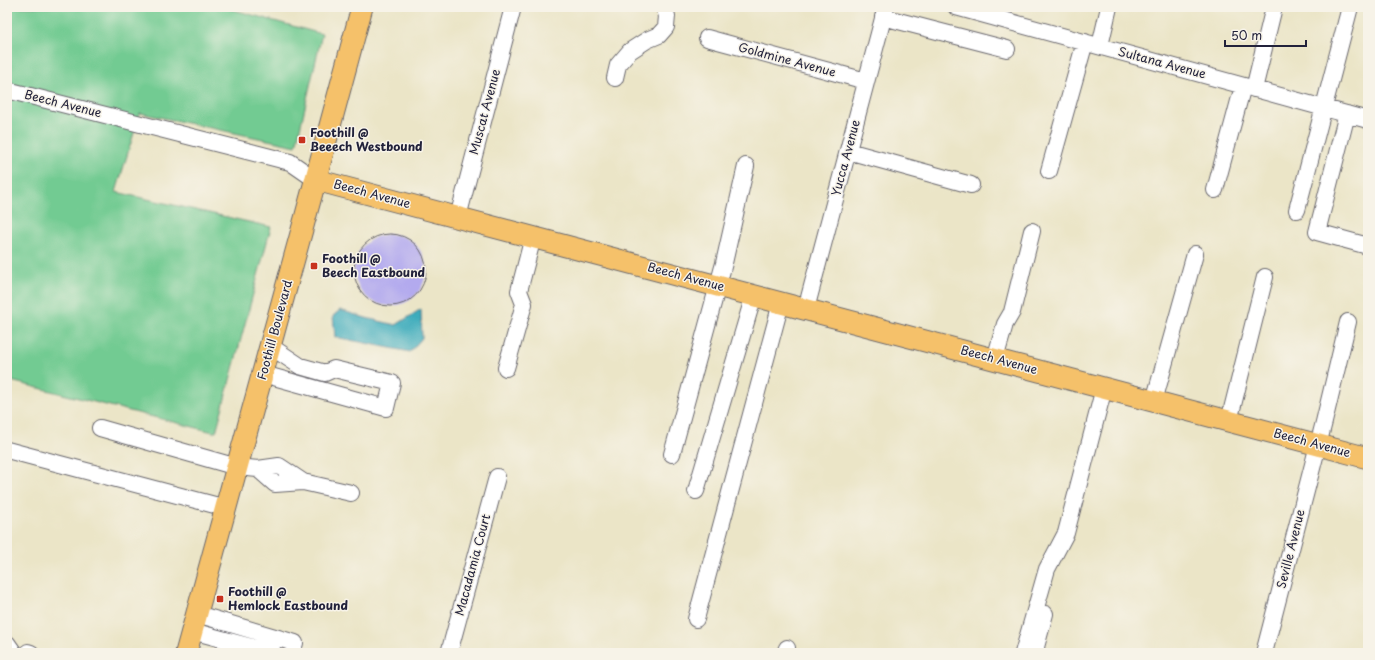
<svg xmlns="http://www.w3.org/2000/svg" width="1375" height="660" font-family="'Playpen Sans',sans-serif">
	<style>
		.green { fill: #72cb92; stroke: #4a7666 }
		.water { fill: #3eacbc; stroke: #30677c }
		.building { fill: #b3aaee }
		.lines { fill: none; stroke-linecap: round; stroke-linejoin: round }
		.minor-casing { stroke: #68666c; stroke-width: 18 }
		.major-casing { stroke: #68666c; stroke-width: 23 }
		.minor { stroke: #fff; stroke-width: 16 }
		.major { stroke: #f5c16b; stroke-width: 21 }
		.poi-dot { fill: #c8321e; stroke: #f7f3e8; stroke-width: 1.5 }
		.labels { text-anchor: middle; stroke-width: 3; stroke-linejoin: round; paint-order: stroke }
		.street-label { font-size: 12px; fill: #22223b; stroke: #f7f3e8 }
		.poi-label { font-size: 12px; font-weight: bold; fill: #22223b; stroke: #f7f3e8; text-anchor: start }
	</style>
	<rect width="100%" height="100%" fill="#f7f3e8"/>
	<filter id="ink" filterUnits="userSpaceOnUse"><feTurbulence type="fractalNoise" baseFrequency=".025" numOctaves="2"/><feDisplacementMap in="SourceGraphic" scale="8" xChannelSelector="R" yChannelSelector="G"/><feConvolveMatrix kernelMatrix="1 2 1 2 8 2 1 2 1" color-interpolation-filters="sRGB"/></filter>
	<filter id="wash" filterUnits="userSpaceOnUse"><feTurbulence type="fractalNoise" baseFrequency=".012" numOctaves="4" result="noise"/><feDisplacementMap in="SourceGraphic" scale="16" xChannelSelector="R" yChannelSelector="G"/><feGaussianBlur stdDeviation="0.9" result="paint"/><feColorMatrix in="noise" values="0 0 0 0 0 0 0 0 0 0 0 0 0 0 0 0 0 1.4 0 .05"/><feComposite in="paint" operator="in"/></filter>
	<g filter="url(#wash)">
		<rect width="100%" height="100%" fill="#ebe5c7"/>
		<path class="green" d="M7 7H223L322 34 296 146 140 113 116 192 271 227 216 432H213L7 380Z"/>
		<path class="water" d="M421 309 422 338 410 352 335 337 333 316 340 310 366 318 396 325Z"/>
		<g id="blocks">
			<path class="building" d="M354 270a36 36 0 1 1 72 0a36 36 0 1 1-72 0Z"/>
		</g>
	</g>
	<g filter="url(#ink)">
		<use href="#blocks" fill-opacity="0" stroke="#68666c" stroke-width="1"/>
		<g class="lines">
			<g class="minor-casing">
				<path id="minor" d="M956 7 1368 120
					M883 17 1007 49
					M707 38 866 81
					M1100 46 1109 7
					M615 78 618 65 630 51 647 40 659 35 666 27 667 16 664 7
					M1254 89 1274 7
					M7 90 290 162 316 180
					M1347 114 1317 232 1368 246
					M848 151 971 185
					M1049 171 1085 42
					M1215 190 1243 86
					M1297 210 1350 7
					M458 217 513 7
					M806 309 886 7
					M995 359 1005 324 1012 312 1032 231
					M506 368 524 304 519 291 533 237
					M263 374 386 408 392 383 334 369 325 373 300 366 270 346
					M1154 401 1195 254
					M1229 421 1265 277
					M100 428 237 467 258 469 279 466 303 482
					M7 450 226 508
					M672 454 724 263 746 166
					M258 469 275 484 303 482 351 493
					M696 491 754 295
					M197 614 295 643 292 653
					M696 619 781 303
					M192 631 274 653
					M7 643 14 653
					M27 653 28 652 31 653
					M449 653 497 477
					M785 653 787 648
					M1023 653 1047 569 1066 533 1104 388
					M1037 653 1036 647 1045 614
					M1264 653 1324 422 1348 322"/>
			</g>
			<g class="major-casing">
				<path id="major" d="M316 180 1368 458
					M186 653 303 226 362 7"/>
			</g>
			<use href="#minor" class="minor"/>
			<use href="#major" class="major"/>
		</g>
	</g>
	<g class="poi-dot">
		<rect x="298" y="136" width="8" height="8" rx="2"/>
		<rect x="310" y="262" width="8" height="8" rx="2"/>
		<rect x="216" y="595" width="8" height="8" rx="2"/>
	</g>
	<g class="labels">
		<g class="street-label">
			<text transform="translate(787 60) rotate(15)" y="4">Goldmine Avenue</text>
			<text transform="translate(1162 63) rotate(15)" y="4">Sultana Avenue</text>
			<text transform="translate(63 104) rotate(14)" y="4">Beech Avenue</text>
			<text transform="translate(485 112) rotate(-75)" y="4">Muscat Avenue</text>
			<text transform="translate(846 158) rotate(-75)" y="4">Yucca Avenue</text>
			<text transform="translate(372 194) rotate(15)" y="4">Beech Avenue</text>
			<text transform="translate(686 277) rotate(15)" y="4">Beech Avenue</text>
			<text transform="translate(275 330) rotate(-75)" y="4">Foothill Boulevard</text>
			<text transform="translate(999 360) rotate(15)" y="4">Beech Avenue</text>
			<text transform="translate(1312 443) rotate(15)" y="4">Beech Avenue</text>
			<text transform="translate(1291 549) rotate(-76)" y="4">Seville Avenue</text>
			<text transform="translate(473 565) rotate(-75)" y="4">Macadamia Court</text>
		</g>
		<g class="poi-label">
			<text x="310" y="137">Foothill @<tspan x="310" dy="14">Beeech Westbound</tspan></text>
			<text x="322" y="263">Foothill @<tspan x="322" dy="14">Beech Eastbound</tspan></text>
			<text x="228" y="596">Foothill @<tspan x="228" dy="14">Hemlock Eastbound</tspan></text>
		</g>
	</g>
	<rect width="1375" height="660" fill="none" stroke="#f7f3e8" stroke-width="24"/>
	<path d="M1225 40v6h81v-6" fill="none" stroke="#22223b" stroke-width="2"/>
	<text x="1231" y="40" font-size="12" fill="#22223b" stroke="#f7f3e8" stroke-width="3" paint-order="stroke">50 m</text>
</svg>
